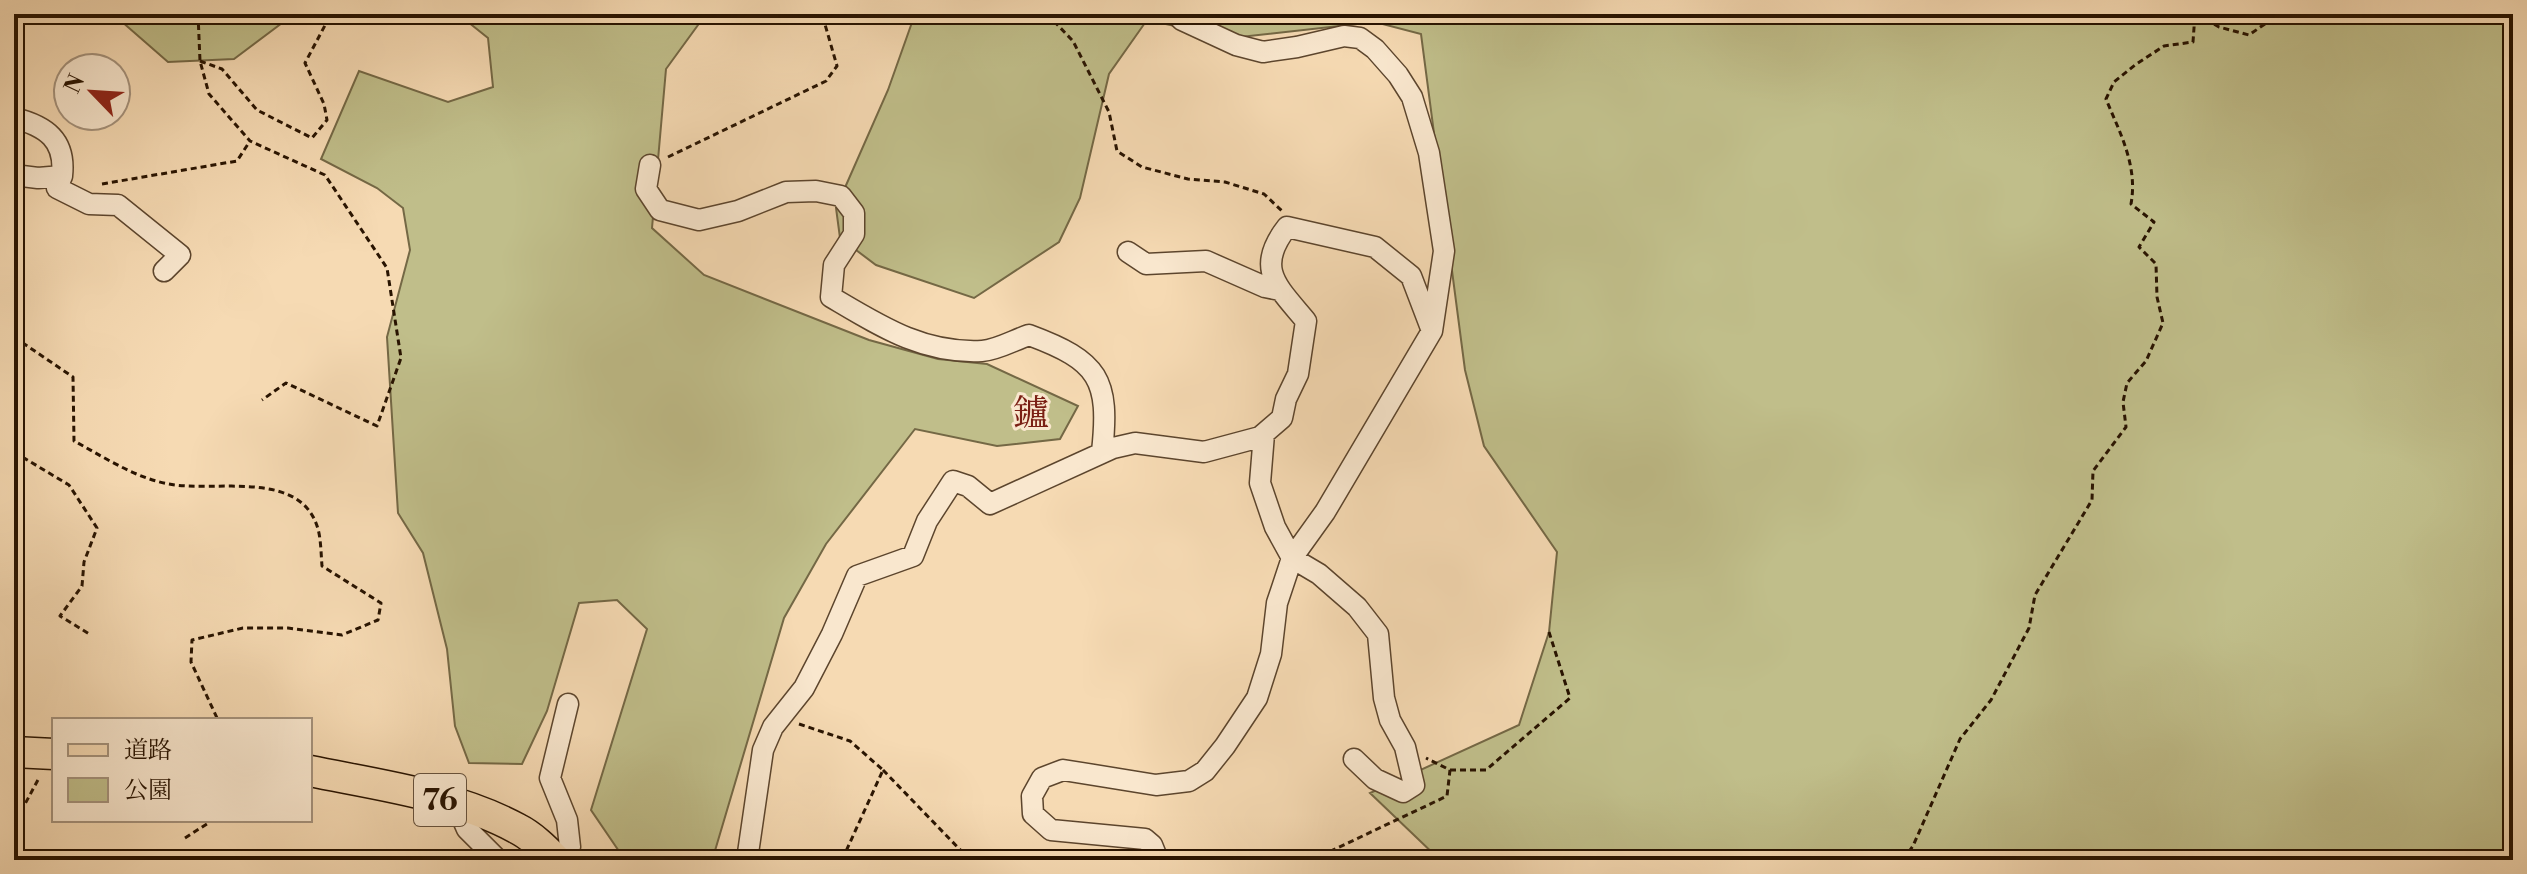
<svg xmlns="http://www.w3.org/2000/svg" width="2527" height="874" font-family="'Libre Bodoni','Noto Serif JP',serif">
	<style>
		.green { fill: #c0be8a; stroke: #746845; stroke-width: 2 }
		.lines { fill: none; stroke-linecap: round; stroke-linejoin: round }
		.minor-casing { stroke: #5c452d; stroke-width: 23 }
		.primary-casing { stroke: #281300; stroke-width: 33 }
		.path { stroke: #281300; stroke-width: 3; stroke-dasharray: 6 4; stroke-linecap: butt }
		.minor { stroke: #f9e7ce; stroke-width: 20 }
		.primary { stroke: #f6dab3; stroke-width: 30 }
		.labels { text-anchor: middle; stroke-width: 6; stroke-linejoin: round; paint-order: stroke }
		.shield { fill: #f9e7ce; stroke: #67533e; stroke-width: 2 }
		.shield-label { font-size: 30px; font-weight: bold; fill: #281300 }
		.quarter-label { font-size: 36px; fill: #7a1f14; stroke: #f9e7ce }
	</style>
	<rect width="100%" height="100%" fill="#f6dab3"/>
	<filter id="stains"><feTurbulence type="fractalNoise" baseFrequency=".0025" numOctaves="4"/><feColorMatrix values="0 0 0 0 .2 0 0 0 0 .09 0 0 0 0 .02 0 0 0 .5 -.17"/></filter>
	<radialGradient id="worn" r=".72"><stop offset=".6" stop-color="#630" stop-opacity="0"/><stop offset="1" stop-color="#630" stop-opacity=".3"/></radialGradient>
	<path class="green" d="M113 14H294L234 59 168 62Z
		M458 14H706L666 69 652 228 704 275 869 340 938 359 987 364 1078 406 1060 439 997 446 915 429 826 544 784 618 714 854 701 860H625L591 810 647 629 617 600 579 603 547 711 522 764 469 763 455 726 447 649 423 553 398 513 387 337 410 250 403 208 377 188 321 159 359 71 448 102 493 87 488 38Z
		M915 14H2513V860H1440L1370 793 1519 725 1549 632 1557 552 1484 446 1465 370 1421 34 1375 22 1231 38 1147 20 1109 74 1080 198 1059 242 974 298 876 265 840 238 836 208 888 90Z"/>
	<g class="lines">
		<g class="minor-casing">
			<path id="minor" d="M14 118C46 126 66 140 62 176L38 178 14 175
				M650 165 646 189 660 210 699 220 738 211 786 192 816 191 841 196 854 213V234L834 265 831 297C880 326 923 354 982 351 997 350 1014 340 1029 335 1099 361 1110 379 1102 452
				M62 176 57 188 89 204 118 205 180 255 164 271
				M1128 252 1146 264 1206 261 1265 287 1280 290
				M1264 434 1260 483 1275 527 1292 558 1319 574 1357 607 1378 634 1384 698 1390 720 1405 747 1414 785 1403 792 1375 779 1354 759
				M568 704 550 778 567 820 570 847
				M456 804 467 829 498 860
				M747 860 763 750 773 727 804 688 832 634 857 576 913 556 927 521 953 481 968 486 990 504 1113 448 1135 443 1204 452 1260 437 1282 418 1286 399 1298 374 1306 321C1278 287 1254 269 1287 227L1375 247 1411 276 1432 331
				M1158 860 1152 845 1145 839 1051 830 1033 814 1032 796 1042 778 1063 770 1156 785 1189 781 1205 771 1225 746 1257 698 1271 654 1277 603 1292 558 1325 512 1432 331 1444 251 1429 153 1412 97 1398 75 1375 49 1360 38 1344 36 1297 47 1263 52 1236 45 1182 20 1176 14"/>
		</g>
		<g class="primary-casing">
			<path id="primary" d="M14 752 54 754
				M310 771C379 785 456 795 518 829 532 836 545 849 556 860"/>
		</g>
		<path class="path" d="M198 14 200 61 209 94 250 141 325 175 387 268 401 358 377 426 286 383 262 400
			M412 14 415 20
			M1047 14 1073 41 1109 112 1117 151 1142 167 1188 179 1225 182 1264 194 1282 211
			M2197 14 2219 27 2249 35 2272 19 2270 14
			M200 61 222 69 257 110 312 138 327 120 324 104 305 63 331 14
			M668 157 826 81 837 66 822 14
			M102 184 237 161 250 141
			M14 337 73 377 74 441C104 457 135 478 169 484 214 493 301 468 318 529 321 540 321 554 322 566L381 603 378 620 342 635 288 628H243L192 640 191 662 218 720
			M14 452 69 485 97 528 84 562 82 586 60 616 91 635
			M799 724 850 741 883 770 842 860
			M883 770 970 860
			M1450 770H1486L1570 698 1549 632
			M14 817H18L39 778
			M185 838 213 820
			M1312 860 1447 796 1450 770 1426 758
			M1903 860 1913 846 1960 739 1991 700 2029 628 2035 595 2092 500 2093 471 2126 427 2123 402 2127 383 2146 361 2163 323 2157 297 2156 264 2139 247 2154 222 2131 204C2138 166 2120 133 2106 99L2114 82 2135 65 2164 46 2193 42 2195 14"/>
		<use href="#minor" class="minor"/>
		<use href="#primary" class="primary"/>
	</g>
	<g class="labels">
		<rect class="shield" x="414" y="774" width="52" height="52" rx="6"/>
		<g class="shield-label">
			<text x="440" y="810">76</text>
		</g>
		<g class="quarter-label">
			<text x="1031" y="425">鑪</text>
		</g>
	</g>
	<rect width="2527" height="874" fill="none" stroke="#f6dab3" stroke-width="48"/>
	<rect x="16" y="16" width="2495" height="842" fill="none" stroke="#281300" stroke-width="4"/>
	<rect x="24" y="24" width="2479" height="826" fill="none" stroke="#281300" stroke-width="2"/>
	<rect x="52" y="718" width="260" height="104" fill="#f9e7ce" stroke="#a5927c" stroke-width="2"/>
	<rect x="68" y="744" width="40" height="12" fill="#f6dab3" stroke="#a5927c" stroke-width="2"/>
	<text x="124" y="758" font-size="24" fill="#281300">道路</text>
	<rect x="68" y="778" width="40" height="24" fill="#c0be8a" stroke="#a5927c" stroke-width="2"/>
	<text x="124" y="798" font-size="24" fill="#281300">公園</text>
	<g transform="translate(92 92) rotate(295)"><circle r="38" fill="#f9e7ce" stroke="#a5927c" stroke-width="2"/>
	<path d="M0-6L14 30L0 20L-14 30Z" fill="#8f2418"/>
	<text y="-12" font-size="22" font-weight="bold" text-anchor="middle" fill="#281300">N</text>
	</g>
	<rect width="100%" height="100%" filter="url(#stains)"/>
	<rect width="100%" height="100%" fill="url(#worn)"/>
</svg>
